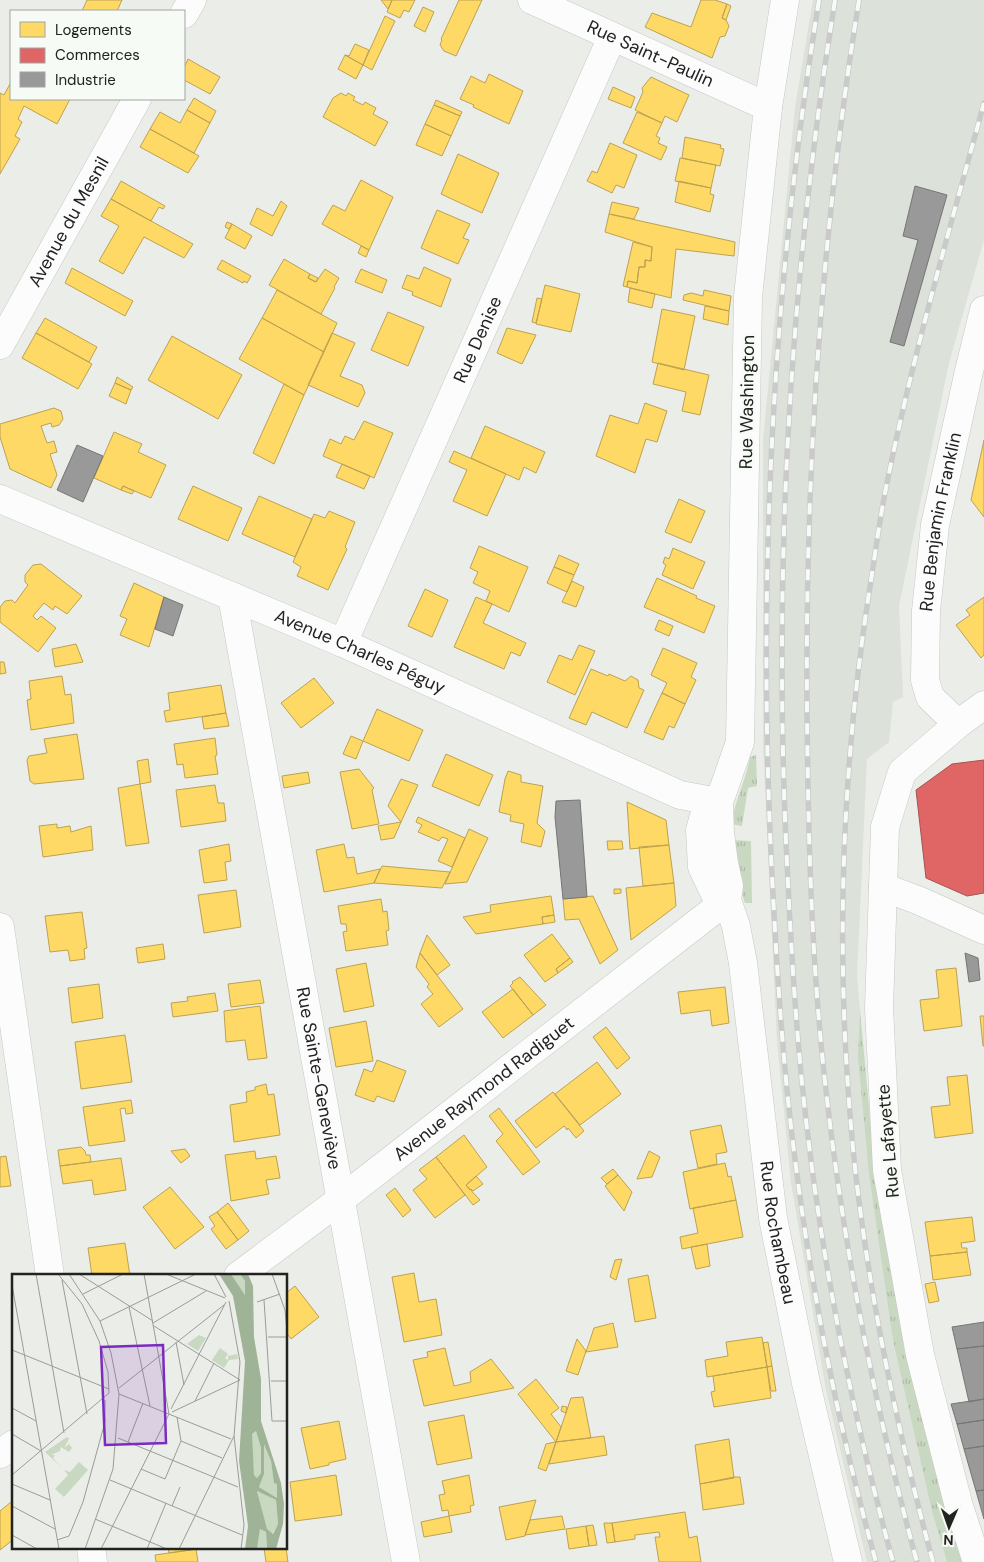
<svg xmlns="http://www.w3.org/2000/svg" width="984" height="1562" font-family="'DM Sans',sans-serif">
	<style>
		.built { fill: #dce2d9 }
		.grass { fill: url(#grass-tufts) }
		.homes { fill: #ffd966; stroke: #bca251 }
		.shops { fill: #e06666; stroke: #a75251 }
		.industry { fill: #999; stroke: #757675 }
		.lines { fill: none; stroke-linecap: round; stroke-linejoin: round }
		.minor-casing { stroke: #c6c8c5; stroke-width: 29 }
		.tertiary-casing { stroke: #c6c8c5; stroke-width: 29 }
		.minor { stroke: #fcfcfc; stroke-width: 28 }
		.tertiary { stroke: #fcfcfc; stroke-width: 28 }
		.rail-casing { stroke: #cacaca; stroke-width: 5.5 }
		.rail { stroke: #f7fbf5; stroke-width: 4; stroke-dasharray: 11; stroke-linecap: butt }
		.labels { text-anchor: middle; stroke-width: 5; stroke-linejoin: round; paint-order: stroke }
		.street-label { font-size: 18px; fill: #212320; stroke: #f7fbf5 }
		.inset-road { fill: none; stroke: #9a9c99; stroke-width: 1 }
		.view { fill: #7b2cbf; fill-opacity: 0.15; stroke: #7b2cbf; stroke-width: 2.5 }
		.inset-edge { fill: none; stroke: #212320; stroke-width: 2.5 }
	</style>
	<defs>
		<pattern id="grass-tufts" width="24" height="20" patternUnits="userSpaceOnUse" patternTransform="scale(1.25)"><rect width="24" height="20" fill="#c8d8c1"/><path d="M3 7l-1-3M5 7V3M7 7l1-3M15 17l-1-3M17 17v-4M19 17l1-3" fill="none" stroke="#acb9a6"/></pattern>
	</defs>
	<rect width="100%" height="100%" fill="#ebede9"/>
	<path class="built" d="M813 0H984V240L949 363 899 606 903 697 893 702 889 742 867 759 857 976 875 1173 965 1562H867L826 1390 791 1183 777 1041 763 746V441L795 107Z"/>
	<path class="grass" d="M756 755 757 786 748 788 742 826 731 824C735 801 746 780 750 757Z
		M729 840 751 841 752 903H745L735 872Z
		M860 1011 875 1173 965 1562H947L932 1511 893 1340 869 1174 858 1056Z"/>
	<path class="homes" d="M87 0H122L117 11H82Z
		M381 0H392L388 9Z
		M392 0H415L409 12 404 10 400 18 387 12Z
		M459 0H482L456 56 444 51 440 45 442 40 441 39Z
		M701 0H715L727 4 722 18 726 20 729 26 725 36 720 37 712 58 645 27 652 13 691 27Z
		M727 4 731 6 726 20 722 18Z
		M423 7 434 12 425 32 414 26Z
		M385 16 395 21 372 70 363 65Z
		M355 44 369 50 363 65 345 55 349 56Z
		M345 55 363 65 356 79 338 69Z
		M188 59 220 77 210 94 184 80V68Z
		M489 74 523 91 509 124 473 107 474 105 460 99 471 76 485 83Z
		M651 77 689 95 677 122 665 116 662 123 635 110 643 92 642 88Z
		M11 82V99H70L57 124 24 106 18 119 22 122 15 136 20 139 0 174V93L4 95Z
		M613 87 635 97 631 108 608 99Z
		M341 93 346 96 348 93 355 97 353 100 363 105 365 102 376 108 373 114 388 122 375 146 323 117 333 98Z
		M194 98 216 111 210 123 187 110Z
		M436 100 462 112 460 116 434 105Z
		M434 105 460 116 451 136 425 124Z
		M187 110 210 123 194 153 150 129 160 112 180 123Z
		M637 112 662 123 656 136 660 138 658 143 667 147 661 160 623 143Z
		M425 124 451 136 442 156 416 145Z
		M150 129 199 156 188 173 140 147Z
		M685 137 721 145 720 148 724 149 720 166 682 158Z
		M610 143 637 155 624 188 616 185 612 193 587 181 592 171 597 173Z
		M458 154 499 173 482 213 441 194Z
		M680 158 716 165 711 188 675 181Z
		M361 180 393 197 369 250 322 224 333 205 345 211Z
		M121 181 165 206 163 209 159 207 151 221 111 199Z
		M679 181 711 188 710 194 714 195 710 212 675 202Z
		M111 199 193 244 184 258 144 237 123 274 99 261 119 226 101 216Z
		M281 201 287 206 272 236 250 224 257 208 273 216Z
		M612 202 639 208 634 219 609 214Z
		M437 210 470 224 463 238 469 240 458 264 421 248Z
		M609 214 735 242 734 256 676 249 671 298 627 287 628 281 637 283 639 267H645V260L651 261 652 247 605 232Z
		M227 222 232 224 229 229 225 227Z
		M232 224 252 236 245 249 225 238Z
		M633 242 652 247 651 261 645 260V267H639L637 283 628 281 627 287 623 286Z
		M361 246 369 250 366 257 358 253Z
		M284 259 310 274 308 278 316 282 325 269 339 278 334 287 335 288 321 314 269 285Z
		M222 260 251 276 247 283 244 281 243 283 217 269Z
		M424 267 451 279 441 307 412 295 413 292 402 288 407 275 419 279Z
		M72 268 133 301 125 316 65 283Z
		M361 269 387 280 382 293 355 282Z
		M310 274 318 278 316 282 308 278Z
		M545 285 580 294 571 332 536 324Z
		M630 288 655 294 652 308 628 302Z
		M277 290 337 323 324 352 262 318Z
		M704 290 731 296 729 311 683 300 684 295 691 293 703 296Z
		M537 298 542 299 536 323 532 322Z
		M705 306 729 311 728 325 703 319Z
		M662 309 695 316 684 370 652 362Z
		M388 312 424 327 408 366 371 350Z
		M45 318 97 347 89 362 36 333Z
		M262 318 324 352 304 395 239 359Z
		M507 328 536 335 522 364 497 353Z
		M36 333 92 364 78 389 22 358Z
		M332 333 355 343 340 376 362 385 365 393 358 407 308 385Z
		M172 336 242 375 218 419 148 380Z
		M658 363 709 375 700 415 682 411 686 392 653 384Z
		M117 377 133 387 131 390 115 383Z
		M115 383 131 390 126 404 109 396Z
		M284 384 304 395 274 464 253 453Z
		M645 403 667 411 657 442 646 439 635 473 596 456 610 415 638 424Z
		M54 408 61 411 63 419 59 425 52 427 51 423 41 426 47 443 54 441 57 452 50 454 57 475 51 488 10 469 0 437V424Z
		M364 421 393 433 374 478 323 456 330 439 341 444 345 436 354 440Z
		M485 426 545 452 536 473 524 467 519 480 471 458Z
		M114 432 142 444 138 452 166 465 151 498 123 486 121 490 94 478Z
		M984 440V517L971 500Z
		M454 451 506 474 487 516 453 501 467 470 449 462Z
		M342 464 370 476 364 489 336 477Z
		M123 486 134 491 132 494 121 490Z
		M193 486 242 508 228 541 178 519Z
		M259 496 312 519 295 557 242 534Z
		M679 499 705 511 691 543 665 532Z
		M329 511 355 522 345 547 347 549 328 590 297 576 301 567 293 562 314 514 325 518Z
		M479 546 528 567 509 612 486 601 490 591 473 583 478 572 470 568Z
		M673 548 705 562 693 589 662 575 666 565 663 563 665 557 669 559Z
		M559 555 579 564 574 575 554 567Z
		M41 564 82 596 67 614 55 606 53 610 44 603 33 616 37 620 41 616 56 628 38 652 0 622V607L5 601 12 600 15 603 28 585 25 582V575L33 565Z
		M554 567 574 575 567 592 547 583Z
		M657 578 697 596 696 598 715 606 704 633 644 607Z
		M572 581 584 587 576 607 562 602Z
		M134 583 164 597 149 647 120 635 127 619 120 616Z
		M425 589 448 600 432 637 408 626Z
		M476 597 492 604 483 623 526 643 520 656 511 652 504 669 454 647Z
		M984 597V655L981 658 956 625 970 615 966 610Z
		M659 620 673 626 669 636 655 630Z
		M76 644 83 662 55 667 52 649Z
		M579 645 595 651 575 695 547 682 559 655 572 660Z
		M663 648 697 663 691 677 696 680 685 704 662 693 667 683 651 675Z
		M0 662H4L6 673 0 674Z
		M591 669 608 676 609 674 625 681 631 676 638 680 639 688 644 690 627 728 592 712 586 725 569 718Z
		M62 676 65 695 71 694 74 723 31 730 27 700 31 699 29 681Z
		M314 678 334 703 301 728 281 703Z
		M221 685 226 713 166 722 164 711 170 710 168 693Z
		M662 693 685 704 674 728 669 726 663 740 644 732Z
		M377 709 423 730 409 761 363 741Z
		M226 713 229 726 204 729 202 717Z
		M77 734 84 779 34 784 30 781 27 760 29 756 47 753 44 739Z
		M351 736 363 741 356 759 343 754Z
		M215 738 217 755 215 756 218 774 185 778 183 764 177 765 174 744Z
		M446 754 493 775 479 806 432 786Z
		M148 759 151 782 140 784 137 761Z
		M359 769 374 788 372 790 379 824 352 829 340 772Z
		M508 771 521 775V782L543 786 537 823 545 831 541 847 521 842 524 824 510 821 511 815 499 812 505 779Z
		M308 772 310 783 284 788 282 776Z
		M401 779 418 785 401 822 388 806Z
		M140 784 149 843 126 846 118 788Z
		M215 785 218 803H224L226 821 181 827 176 790Z
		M627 802 666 820 669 845 630 849Z
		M418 817 465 838 452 867 438 861 448 839 442 837 439 841 418 832 422 825 416 822Z
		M401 822 394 838 381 840 378 826Z
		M57 824V828L70 826 71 832 91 826 93 850 43 857 39 826Z
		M469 829 488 838 467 882 445 884Z
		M607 841H622L623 849 608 850Z
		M229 844 231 861 225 862 227 880 204 883 199 850Z
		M344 844 347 858 354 857 357 874 380 869 374 883 324 892 316 850Z
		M669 845 674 883 643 886 639 847Z
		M382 866 450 872 442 888 374 883Z
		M674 883 676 906 631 940 626 888Z
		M614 889H621V893L614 894Z
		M236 890 241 927 204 933 198 895Z
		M551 896 554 915 542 917 543 924 476 934 463 917 491 912 490 905Z
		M593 896 618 950 600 964 579 919 565 920 563 899Z
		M381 899 383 912 387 911 389 930 386 931 388 945 346 951 343 932 347 931 346 924H341L338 906Z
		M82 912 87 948 84 949 85 959 70 961 68 950 50 952 45 916Z
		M554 915 555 922 543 924 542 917Z
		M552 934 570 958 556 969 558 973 545 982 524 955Z
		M427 935 450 965 437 975 420 953Z
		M163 944 165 959 138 963 136 948Z
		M420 953 463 1009 439 1027 421 1004 433 994 427 987 429 984 416 967Z
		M570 958 573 962 558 973 556 969Z
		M366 963 374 1006 344 1012 336 969Z
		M956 968 962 1026 924 1031 920 1000 939 998 936 970Z
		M520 977 546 1005 533 1015 510 986 513 983 512 982Z
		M260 980 264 1003 231 1007 228 984Z
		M99 984 103 1018 72 1023 68 988Z
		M725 987 729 1023 712 1026 710 1010 681 1014 678 992Z
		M513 989 533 1015 503 1038 482 1012Z
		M215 993 218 1011 173 1017 171 1003 188 1001 187 997Z
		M260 1006 267 1058 248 1060 245 1040 226 1042 224 1011Z
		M980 1016H984V1046H983Z
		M366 1021 373 1061 336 1067 329 1028Z
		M606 1027 630 1058 617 1069 593 1037Z
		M125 1035 132 1082 81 1089 75 1042Z
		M377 1060 406 1071 394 1102 377 1096 374 1102 355 1095 364 1069 372 1072Z
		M597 1062 621 1094 580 1125 555 1094Z
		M967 1075 973 1133 935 1138 931 1107 950 1105 947 1077Z
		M266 1084 268 1095 274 1094 280 1135 234 1142 230 1105 247 1102 246 1092 255 1090V1087Z
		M553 1092 584 1131 576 1138 568 1128 567 1130 564 1126 536 1148 515 1121Z
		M131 1100 133 1113 126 1114 125 1108 120 1109 125 1141 89 1146 83 1107Z
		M499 1108 540 1162 523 1175 496 1141 503 1134 489 1116Z
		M721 1125 727 1152 716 1154 717 1164 698 1168 690 1131Z
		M464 1135 487 1167 466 1185 480 1200 473 1205 436 1157Z
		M81 1147 85 1151 86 1155H90L91 1162 60 1166 58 1150Z
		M185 1149 190 1156 181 1163 171 1151Z
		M255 1151 256 1159 276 1156 280 1178 266 1180 269 1194 231 1201 225 1155Z
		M649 1151 660 1157 652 1177 637 1179Z
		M6 1156 11 1186 0 1187V1157Z
		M436 1157 465 1195 435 1218 413 1190 427 1179 419 1170Z
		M121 1158 126 1190 94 1195 92 1180 63 1184 60 1166Z
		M725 1163 728 1177 731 1176 736 1200 690 1209 683 1172Z
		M613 1169 618 1175 607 1184 601 1178Z
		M618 1175 632 1192 624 1211 605 1186Z
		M476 1176 483 1184 473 1191 471 1189 470 1190 466 1185Z
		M170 1187 204 1227 175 1249 143 1207Z
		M395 1188 411 1210 403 1217 386 1195Z
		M736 1200 743 1237 682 1249 680 1237 698 1233 693 1208Z
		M228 1203 249 1231 238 1240 217 1212Z
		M217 1212 238 1240 226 1249 211 1229 215 1226 209 1217Z
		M972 1217 975 1241 961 1243 962 1248H967V1252L930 1256 925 1222Z
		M125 1243 130 1276H92L88 1248Z
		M707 1244 710 1266 696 1269 691 1247Z
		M967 1252 971 1275 933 1280 930 1256Z
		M622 1259 616 1280 610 1277 615 1260Z
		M414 1273 419 1302 436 1299 442 1335 404 1342 392 1277Z
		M648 1275 656 1318 635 1322 628 1279Z
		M935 1282 939 1301 929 1303 925 1284Z
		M295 1286 319 1317 291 1339 286 1332V1293Z
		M613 1323 618 1347 586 1352 594 1328Z
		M762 1337 767 1367 707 1377 705 1360 728 1356 726 1342Z
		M577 1339 586 1351 578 1375 566 1371Z
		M768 1342 772 1366 767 1367 763 1343Z
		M445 1348 454 1386 471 1382 470 1372 491 1359 514 1388 424 1406 413 1360 428 1357 427 1352Z
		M772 1366 776 1391H771L767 1367Z
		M767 1367 771 1398 714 1407 711 1392 715 1391 713 1376Z
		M536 1379 559 1408 551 1414 561 1427 556 1442 518 1394Z
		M583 1397 591 1438 556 1442 571 1398Z
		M562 1406 567 1407 566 1413 561 1411Z
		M464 1415 472 1458 437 1465 428 1422Z
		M339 1421 346 1459 329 1463V1465L310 1469 301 1428Z
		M604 1436 607 1455 549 1464 556 1442Z
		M729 1439 734 1478 700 1484 695 1445Z
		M555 1442H556L546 1471 538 1468 546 1444Z
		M336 1475 342 1515 295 1521 290 1482Z
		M469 1475 474 1505 470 1506 471 1512 449 1516 448 1510 442 1511 439 1495 445 1494 442 1481Z
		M734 1477H740L744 1504 703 1510 700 1484Z
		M536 1500 525 1536 506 1540 499 1507Z
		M11 1502 14 1505V1539L0 1550V1511Z
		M685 1512 689 1538 697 1536 701 1562H659L655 1537H660L659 1532 635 1535V1539L615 1542 612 1523Z
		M449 1516 452 1532 424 1537 421 1522Z
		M562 1516 565 1529 525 1535 530 1520Z
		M604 1523H612L615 1542 607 1543Z
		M593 1525 597 1545 589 1546 586 1526Z
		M586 1526 589 1546 569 1549 566 1529Z
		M168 1548H191V1550L169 1553Z
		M264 1548H286L288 1562H266Z
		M196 1549 198 1562H156L155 1555Z"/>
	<path class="shops" d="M984 760V893L967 896 926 878 916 790 952 764Z"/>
	<path class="industry" d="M915 186 947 195 904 346 890 342 918 240 903 236Z
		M77 445 103 456 83 502 57 490Z
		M164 597 183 605 173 636 155 629Z
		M580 800 587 897 563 899 555 817 556 801Z
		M965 953 978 958 980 980 969 982Z
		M984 1322V1346L957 1349 952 1327Z
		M984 1346V1399L969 1402 957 1349Z
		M984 1399V1420L957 1424 951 1404Z
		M984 1420V1446L964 1449 957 1424Z
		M984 1446V1490L976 1491 964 1449Z
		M984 1490V1519L976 1491Z"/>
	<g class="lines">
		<g class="minor-casing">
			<g id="minor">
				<path id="s1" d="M532 0 768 107"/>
				<path id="s2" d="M785 0 768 107 748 297 740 742 719 802 720 833 724 863 729 886 727 900 736 926 743 963 773 1218 806 1383 848 1562"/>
				<path id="s3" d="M0 499 343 643 680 795 719 802"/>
				<path id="s4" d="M232 596 406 1562"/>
				<path id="s5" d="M343 643 612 37"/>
				<path id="s6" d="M958 724 930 697 925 680 926 611 935 525 969 371 984 310"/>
				<path d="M719 802 704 816 700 830 702 867 715 894 727 900"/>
				<path d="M883 887 920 901 984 930"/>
				<path id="s7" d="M238 1276 340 1200 727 900"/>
				<path d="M0 1454 14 1444"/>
				<path d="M977 1562 958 1503 920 1355 887 1170 879 1008 885 827 902 772 958 724 984 705"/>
			</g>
		</g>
		<g class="tertiary-casing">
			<g id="tertiary">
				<path d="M184 14 192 0"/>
				<path id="s8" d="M0 345 137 99"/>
				<path d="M0 927 50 1276"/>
				<path d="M91 1548 93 1562"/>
			</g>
		</g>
		<use href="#minor" class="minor"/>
		<use href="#tertiary" class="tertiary"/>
		<g class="rail-casing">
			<path id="rail" d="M819 0C772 289 757 583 772 875 777 973 783 1070 796 1167 813 1300 840 1433 876 1562
				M835 0C788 291 772 588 788 883 791 946 795 1010 801 1073 817 1238 849 1402 893 1562
				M859 0C821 235 805 471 807 709 808 830 811 952 824 1073 842 1238 873 1402 917 1562
				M933 1562C898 1433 870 1301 855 1168 834 970 840 770 872 574 876 547 880 519 885 493 911 361 949 232 984 103"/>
		</g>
		<use href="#rail" class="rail"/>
	</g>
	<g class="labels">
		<g class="street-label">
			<text dy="6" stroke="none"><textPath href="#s1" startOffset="130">Rue Saint-Paulin</textPath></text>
			<text dy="6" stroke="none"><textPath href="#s8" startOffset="141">Avenue du Mesnil</textPath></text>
			<text dy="6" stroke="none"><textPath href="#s5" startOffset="332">Rue Denise</textPath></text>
			<text transform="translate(747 402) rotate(-89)" y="6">Rue Washington</text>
			<text dy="6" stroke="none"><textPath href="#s6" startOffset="216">Rue Benjamin Franklin</textPath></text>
			<text dy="6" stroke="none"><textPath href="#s3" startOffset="391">Avenue Charles Péguy</textPath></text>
			<text dy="6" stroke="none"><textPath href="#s4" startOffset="490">Rue Sainte-Geneviève</textPath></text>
			<text dy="6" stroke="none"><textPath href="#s7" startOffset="309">Avenue Raymond Radiguet</textPath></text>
			<text transform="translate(888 1141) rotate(-95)" y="6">Rue Lafayette</text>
			<text dy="6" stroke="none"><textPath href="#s2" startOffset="1244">Rue Rochambeau</textPath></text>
		</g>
	</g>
	<g transform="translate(12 1274)">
		<rect width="275" height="275" fill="#ebede9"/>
		<path d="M55 163 57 165 52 174 57 170 60 174 57 178 49 173 48 177 39 181H43L41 184 49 193 33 178Z" fill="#c8d8c1"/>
		<path d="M219 0H228L233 7V21ZM244 157 249 174V199L245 204 242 201 239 160ZM252 169 259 187 262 208 265 209V224L247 213 252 200ZM245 217 264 226 266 250 260 260 255 256ZM248 255 254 258 255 275H245Z" fill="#c8d8c1"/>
		<path d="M187 61 194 64 186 77 175 70ZM208 74 216 80 213 84 216 86V82L225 80 226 85 217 86 212 94 200 86ZM67 188 76 196 52 223 43 215 56 201 52 196 58 198Z" fill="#c8d8c1"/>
		<path d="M207 0H219L233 21V7L228 0H236L241 12 242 63 249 105V147L269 209 272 230 271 250 264 275H255L254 258 248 255 245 275H233L236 252 227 187 233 87 221 22ZM244 157 249 174V199L245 204 242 201 240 160ZM252 170 259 187 262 209 265 210V224L247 213 252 200ZM245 217 264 226 266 250 261 260 255 255Z" fill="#9fb496" fill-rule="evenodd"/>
		<path class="inset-road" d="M24 0 52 159M57 0 88 47 99 79 107 120 101 195 73 275M67 0 141 47M132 0 157 140M154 0 213 24M202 0 214 23M260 0 273 36 275 57M50 6 75 140M0 11 47 275M71 20 111 0M252 26 260 147H275M217 27 228 88 222 162 232 251 229 275M245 28 268 20M117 33 138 132M88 47 184 0M141 49 194 17M142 52 228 106M256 63H275M164 68 172 111M0 76 97 115M259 107H275M107 114 212 31M107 120 219 165M183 127 202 89M0 134 24 147M159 135 214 28M160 138 228 106M165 143 169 167 210 184M0 160 29 177M106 164 226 213M116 168 131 129M129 195 153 205 169 167M0 201 97 119 96 98 87 67 70 30 46 0M98 206 230 261M0 210 38 226M0 232 43 255M160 232 168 213M83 245 155 275M0 261 25 275M45 266 57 262 71 228 93 148V126M89 275 157 140M135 275 154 229M167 275 222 162"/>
		<path class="view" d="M151 71 154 169 93 171 89 73Z"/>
		<rect width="275" height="275" class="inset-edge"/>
	</g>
	<rect x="10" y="10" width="175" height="90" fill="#f7fbf5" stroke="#a1a5a0"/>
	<rect x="20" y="22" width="25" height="15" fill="#ffd966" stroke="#a1a5a0"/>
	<text x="55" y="35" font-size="15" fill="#212320">Logements</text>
	<rect x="20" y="48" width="25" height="15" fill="#e06666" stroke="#a1a5a0"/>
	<text x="55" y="60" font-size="15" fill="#212320">Commerces</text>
	<rect x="20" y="72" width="25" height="15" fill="#999999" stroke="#a1a5a0"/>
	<text x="55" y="85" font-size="15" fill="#212320">Industrie</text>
	<g transform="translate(949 1527) rotate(182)" stroke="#f7fbf5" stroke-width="4" paint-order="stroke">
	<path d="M0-4L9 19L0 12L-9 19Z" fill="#212320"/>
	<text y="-8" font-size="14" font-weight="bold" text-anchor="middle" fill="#212320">N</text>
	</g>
</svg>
